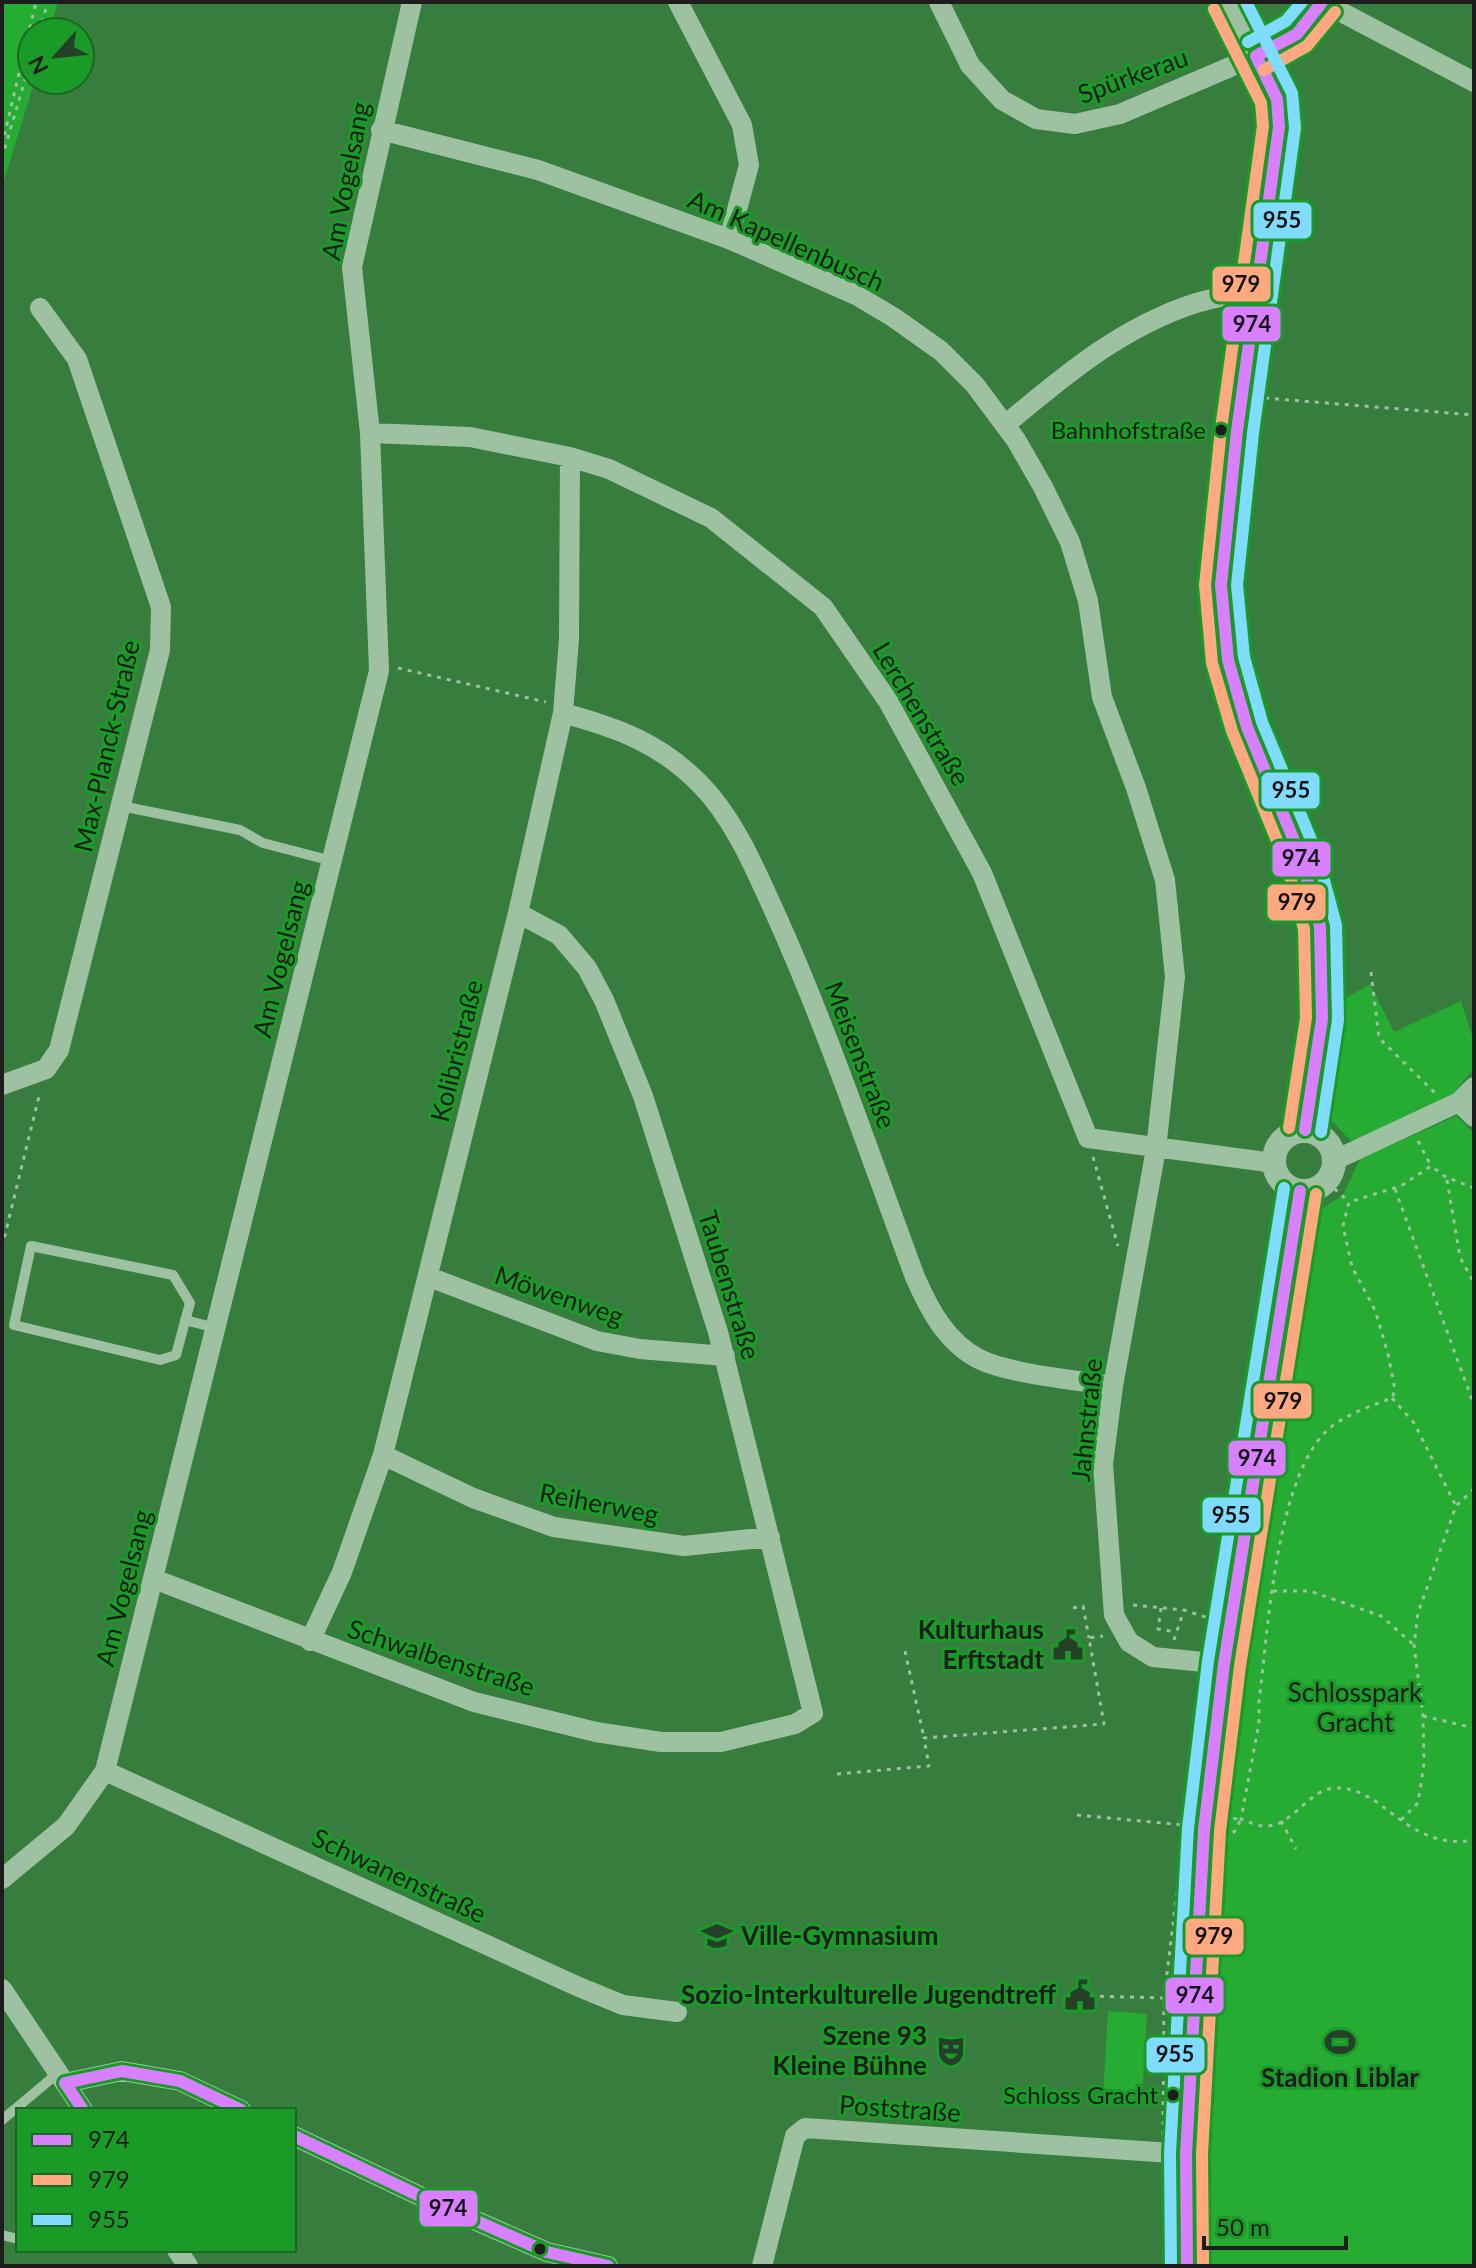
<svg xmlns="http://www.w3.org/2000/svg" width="1476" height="2268" font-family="Lato,sans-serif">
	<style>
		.green { fill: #26ac32 }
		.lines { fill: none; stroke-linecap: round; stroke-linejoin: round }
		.path { stroke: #9ec2a1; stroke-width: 3; stroke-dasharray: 4 6; stroke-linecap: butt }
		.service { stroke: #9ec2a1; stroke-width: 10 }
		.minor { stroke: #9ec2a1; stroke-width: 20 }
		.tertiary { stroke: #9ec2a1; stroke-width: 24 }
		.bus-1-casing { stroke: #1a9a27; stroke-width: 18 }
		.bus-2-casing { stroke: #1a9a27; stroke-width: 18 }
		.bus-3-casing { stroke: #1a9a27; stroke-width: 18 }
		.bus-1 { stroke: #d880ff; stroke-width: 12 }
		.bus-2 { stroke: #ffa980; stroke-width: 12 }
		.bus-3 { stroke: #80dcff; stroke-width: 12 }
		.bus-dot { fill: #1d1d1d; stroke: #1a9a27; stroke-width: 3 }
		.labels { text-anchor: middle; stroke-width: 6; stroke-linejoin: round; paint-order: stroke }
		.bus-label { font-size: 24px; fill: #1d1d1d; stroke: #1a9a27; text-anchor: end }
		.street-label { font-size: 26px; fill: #1d1d1d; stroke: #1a9a27 }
		.poi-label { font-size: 26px; font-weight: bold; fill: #1d1d1d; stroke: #1a9a27; text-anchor: end }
		.park-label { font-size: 26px; fill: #1b1d1b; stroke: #1a9a27 }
		.line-badge { stroke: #1a9a27; stroke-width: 3 }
		.pale-badge-label { font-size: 22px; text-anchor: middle; font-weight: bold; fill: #111 }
	</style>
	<rect width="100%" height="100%" fill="#377d3e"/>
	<path class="green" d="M2 2H58L49 32H32V80H35L2 187Z
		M1370 984 1394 1032 1461 1001 1474 1042V1068L1450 1098 1353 1143 1323 1112 1336 1004Z
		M1456 1116 1474 1133V2266H1204L1210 1930 1215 1826 1237 1665 1313 1215 1343 1195 1360 1159Z
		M1108 2011 1147 2014 1142 2099 1103 2097Z"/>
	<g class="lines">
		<path class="path" d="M39 32 48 2
			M2 145 36 2
			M2 158 32 56
			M1265 398 1474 415
			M398 668 546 702
			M1371 972 1379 1038 1435 1093
			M1418 1141 1431 1166
			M1093 1157 1118 1246
			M1447 1180 1460 1257 1474 1283
			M1327 1182 1349 1202
			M1474 1188 1446 1177 1431 1166 1401 1186 1349 1202 1343 1226 1352 1267 1375 1310 1388 1354 1395 1390 1392 1398C1371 1406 1349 1413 1331 1427 1276 1471 1268 1632 1259 1701V1723L1241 1819C1249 1822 1257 1826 1265 1826 1292 1827 1308 1790 1334 1788 1384 1785 1406 1852 1474 1840
			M1395 1189 1474 1405
			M2 1247 40 1092
			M1392 1398 1414 1423 1456 1506
			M1273 1591H1310L1381 1616 1414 1645
			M1133 1605 1184 1610 1211 1619
			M1073 1608 1083 1606 1089 1638
			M1161 1608 1158 1629 1176 1632
			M1174 1640 1184 1610
			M905 1651 924 1738
			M1423 1716 1474 1728
			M837 1774 929 1766 924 1738 1104 1724 1089 1638 1103 1636
			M1077 1815 1184 1825
			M1401 1820 1418 1803 1424 1763 1423 1716 1414 1645 1418 1613 1456 1506 1474 1489
			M1281 1821 1296 1849
			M1225 1839 1235 1831 1241 1819 1227 1818
			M1090 1996 1164 1998
			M1163 2135 1164 1998 1177 1891"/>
		<path class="service" d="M121 806 240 830 263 843 332 861
			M31 1246 173 1275 190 1303 176 1355 160 1360 14 1325Z
			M185 1320 216 1328
			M2 2120 58 2073
			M2 2235 18 2239"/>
		<path class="minor" d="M678 2 742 125 749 165 729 239
			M939 2 970 65 1002 100 1036 119 1075 124 1120 114 1256 56 1228 2
			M1322 2 1474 82
			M381 130 538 170 729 239 856 295 893 317 941 351 975 385 1016 440 1043 487 1070 542 1088 601 1102 697 1136 788 1165 880 1175 977 1156 1149 1113 1386 1103 1464 1114 1615 1129 1642 1153 1657 1224 1664
			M1005 425C1064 376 1121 327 1196 303 1216 297 1237 294 1257 289
			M370 433 470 437 570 457 609 469 711 518 823 607 888 701 982 873 1088 1138 1274 1163
			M563 713C618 728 660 743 701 785 735 820 756 871 776 915 829 1033 870 1156 915 1277 929 1309 946 1342 979 1359 1009 1374 1077 1380 1113 1386
			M2 1085 46 1069 59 1050 160 650 161 607 77 359 40 308
			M1459 1102 1474 1117
			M1335 1160 1459 1102 1474 1087
			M429 1277 597 1341 640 1349 725 1356
			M383 1455 473 1498 554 1527 684 1546 770 1537
			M154 1579 474 1702 596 1732 661 1742H721L795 1724 813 1713 718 1332 643 1096 604 1000 587 968 559 935 518 913
			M310 1641 342 1572 383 1455 518 913 563 713 569 639 570 457
			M105 1771 579 1987 623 2005 677 2012
			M2 1879 66 1826 105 1771 379 671 370 433 352 267 412 2
			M2 1989 83 2110
			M65 2083 122 2071 180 2081 241 2110
			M294 2136 422 2197 547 2252 608 2266
			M177 2250 188 2266
			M762 2266 795 2136 805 2128 1186 2154"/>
		<path class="tertiary" d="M1305 1130 1322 1019 1320 927 1302 860 1247 727 1228 660 1221 585 1237 431 1279 127 1277 99 1256 56 1297 34 1322 2
			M1274 1161a30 30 0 1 1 60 0a30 30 0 1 1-60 0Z
			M1187 2266 1186 2154 1204 1830 1224 1664 1300 1191"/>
		<g class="bus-1-casing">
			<path id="bus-1" d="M1256 56 1277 99 1279 127 1237 431 1221 585 1228 660 1247 727 1302 860 1320 927 1322 1019 1305 1130
				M1256 56 1297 34 1322 2
				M83 2110 65 2083 122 2071 180 2081 241 2110
				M294 2136 422 2197 547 2252 608 2266
				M1187 2266 1186 2154 1204 1830 1224 1664 1300 1191"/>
		</g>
		<g class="bus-2-casing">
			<path id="bus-2" d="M1214 9 1261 103 1263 126 1221 429 1205 585 1212 663 1232 731 1287 865 1304 929 1306 1018 1289 1128
				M1264 70 1307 46 1335 12
				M1203 2266 1202 2154 1220 1831 1240 1666 1316 1194"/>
		</g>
		<g class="bus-3-casing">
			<path id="bus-3" d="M1246 2 1292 93 1295 128 1253 433 1237 585 1244 657 1262 722 1317 854 1336 925 1338 1020 1321 1132
				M1248 42 1286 21 1302 2
				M1171 2266 1170 2153 1188 1828 1208 1661 1284 1188"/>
		</g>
		<use href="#bus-1" class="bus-1"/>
		<use href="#bus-2" class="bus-2"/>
		<use href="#bus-3" class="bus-3"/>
	</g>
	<defs>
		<g id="civic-bare" transform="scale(2.4)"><path d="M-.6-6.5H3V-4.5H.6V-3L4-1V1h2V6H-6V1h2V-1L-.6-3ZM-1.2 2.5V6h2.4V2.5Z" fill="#263f29" stroke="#1a9a27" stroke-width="2.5" paint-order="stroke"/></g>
		<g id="school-bare" transform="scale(2.4)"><path d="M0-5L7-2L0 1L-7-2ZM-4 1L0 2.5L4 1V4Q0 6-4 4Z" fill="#263f29" stroke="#1a9a27" stroke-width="2.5" paint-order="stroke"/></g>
		<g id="stadium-bare" transform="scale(2.4)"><path d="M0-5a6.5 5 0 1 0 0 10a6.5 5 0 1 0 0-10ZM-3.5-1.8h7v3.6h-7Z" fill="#263f29" stroke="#1a9a27" stroke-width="2.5" paint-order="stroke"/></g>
		<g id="theatre-bare" transform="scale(2.4)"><path d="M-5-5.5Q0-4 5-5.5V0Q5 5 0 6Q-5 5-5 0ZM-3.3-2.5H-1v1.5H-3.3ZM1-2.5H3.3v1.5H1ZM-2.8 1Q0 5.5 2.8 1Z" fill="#263f29" stroke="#1a9a27" stroke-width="2.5" paint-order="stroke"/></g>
	</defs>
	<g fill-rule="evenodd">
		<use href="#civic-bare" x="1068" y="1645"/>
		<use href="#school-bare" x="717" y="1936"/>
		<use href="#civic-bare" x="1080" y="1995"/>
		<use href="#stadium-bare" x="1340" y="2042"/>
		<use href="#theatre-bare" x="951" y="2051"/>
	</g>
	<g class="bus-dot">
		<circle cx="1221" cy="430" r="7"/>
		<circle cx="1173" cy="2095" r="7"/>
		<circle cx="540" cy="2249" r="7"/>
	</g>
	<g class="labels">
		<g class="bus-label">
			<text x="1206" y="439">Bahnhofstraße</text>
			<text x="1158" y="2104">Schloss Gracht</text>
		</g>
		<g class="street-label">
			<text transform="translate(1133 76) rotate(-20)" y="9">Spürkerau</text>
			<text transform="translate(346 181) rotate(-79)" y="9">Am Vogelsang</text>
			<text transform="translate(786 241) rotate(24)" y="9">Am Kapellenbusch</text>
			<text transform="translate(921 714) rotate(59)" y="9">Lerchenstraße</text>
			<text transform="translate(107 746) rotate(-77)" y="9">Max-Planck-Straße</text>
			<text transform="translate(281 959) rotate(-76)" y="9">Am Vogelsang</text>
			<text transform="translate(457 1051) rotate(-76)" y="9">Kolibristraße</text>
			<text transform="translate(860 1055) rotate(69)" y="9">Meisenstraße</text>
			<text transform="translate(729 1285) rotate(73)" y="9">Taubenstraße</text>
			<text transform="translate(559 1296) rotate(19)" y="9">Möwenweg</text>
			<text transform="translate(1087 1420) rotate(-84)" y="9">Jahnstraße</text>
			<text transform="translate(599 1504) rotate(11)" y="9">Reiherweg</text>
			<text transform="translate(124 1588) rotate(-76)" y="9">Am Vogelsang</text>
			<text transform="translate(441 1658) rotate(18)" y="9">Schwalbenstraße</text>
			<text transform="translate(399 1876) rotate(25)" y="9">Schwanenstraße</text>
			<text transform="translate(900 2109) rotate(4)" y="9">Poststraße</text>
		</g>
		<g class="poi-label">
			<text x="1044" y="1639">Kulturhaus<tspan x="1044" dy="30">Erftstadt</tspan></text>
			<text x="741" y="1945" text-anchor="start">Ville-Gymnasium</text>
			<text x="1056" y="2004">Sozio-Interkulturelle Jugendtreff</text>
			<text x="927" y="2045">Szene 93<tspan x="927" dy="30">Kleine Bühne</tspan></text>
			<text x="1340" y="2087" text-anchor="middle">Stadion Liblar</text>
		</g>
		<g class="park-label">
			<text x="1355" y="1702">Schlosspark<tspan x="1355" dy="30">Gracht</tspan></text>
		</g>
	</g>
	<g class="line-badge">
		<rect x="1252" y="201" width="61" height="39" rx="8" fill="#80dcff"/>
		<rect x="1211" y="265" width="61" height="38" rx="8" fill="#ffa980"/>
		<rect x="1221" y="305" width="61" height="38" rx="8" fill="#d880ff"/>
		<rect x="1260" y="771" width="61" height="39" rx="8" fill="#80dcff"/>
		<rect x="1271" y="840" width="61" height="38" rx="8" fill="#d880ff"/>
		<rect x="1266" y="883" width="61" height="39" rx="8" fill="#ffa980"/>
		<rect x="1252" y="1382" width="61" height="38" rx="8" fill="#ffa980"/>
		<rect x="1227" y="1439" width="60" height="38" rx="8" fill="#d880ff"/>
		<rect x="1201" y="1496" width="61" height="38" rx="8" fill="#80dcff"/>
		<rect x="1184" y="1917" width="61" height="39" rx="8" fill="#ffa980"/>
		<rect x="1164" y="1976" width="61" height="39" rx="8" fill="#d880ff"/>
		<rect x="1145" y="2036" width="61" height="38" rx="8" fill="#80dcff"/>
		<rect x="418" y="2189" width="61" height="39" rx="8" fill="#d880ff"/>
	</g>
	<g class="pale-badge-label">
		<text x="1282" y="228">955</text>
		<text x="1241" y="292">979</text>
		<text x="1252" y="332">974</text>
		<text x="1291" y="798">955</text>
		<text x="1301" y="866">974</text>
		<text x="1297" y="910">979</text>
		<text x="1283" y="1409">979</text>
		<text x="1257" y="1466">974</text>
		<text x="1231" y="1523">955</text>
		<text x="1214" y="1944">979</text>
		<text x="1195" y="2003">974</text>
		<text x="1175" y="2062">955</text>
		<text x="448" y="2216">974</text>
	</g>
	<rect width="1476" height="2268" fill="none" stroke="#1d1d1d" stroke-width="8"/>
	<rect x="16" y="2108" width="280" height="144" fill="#1a9a27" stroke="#1b6823" stroke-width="2"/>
	<rect x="32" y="2134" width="40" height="12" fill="#d880ff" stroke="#1b6823" stroke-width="2"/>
	<text x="88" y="2148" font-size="24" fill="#1d1d1d">974</text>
	<rect x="32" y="2174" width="40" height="12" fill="#ffa980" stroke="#1b6823" stroke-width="2"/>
	<text x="88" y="2188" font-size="24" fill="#1d1d1d">979</text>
	<rect x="32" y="2214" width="40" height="12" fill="#80dcff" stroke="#1b6823" stroke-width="2"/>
	<text x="88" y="2228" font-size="24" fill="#1d1d1d">955</text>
	<g transform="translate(56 56) rotate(243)"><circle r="38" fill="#1a9a27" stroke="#1b6823" stroke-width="2"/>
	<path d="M0-6L14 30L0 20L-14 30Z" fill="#263f29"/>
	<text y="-12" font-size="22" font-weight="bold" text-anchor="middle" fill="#1d1d1d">N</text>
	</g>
	<path d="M1204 2236v12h142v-12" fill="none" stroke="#1d1d1d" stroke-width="4"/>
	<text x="1216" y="2236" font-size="24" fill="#1d1d1d" stroke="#1a9a27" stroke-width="6" paint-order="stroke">50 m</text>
</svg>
